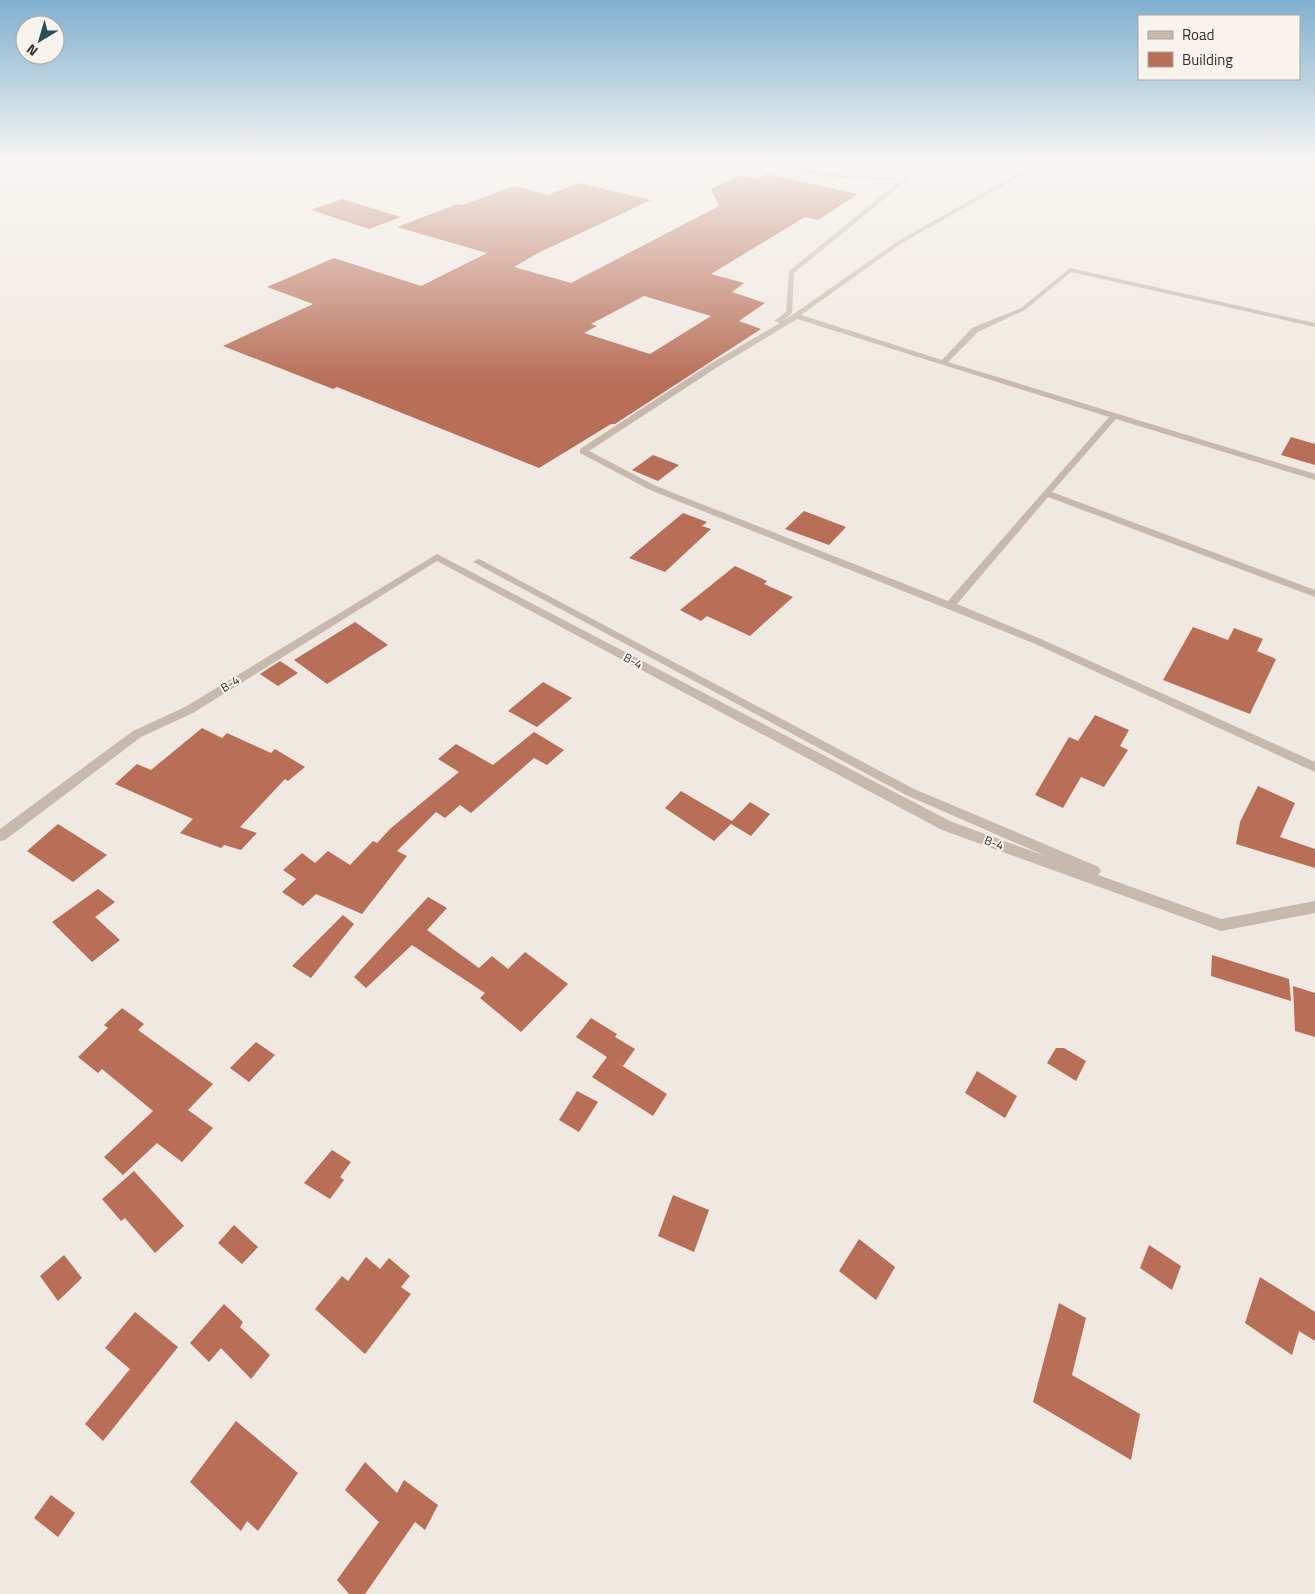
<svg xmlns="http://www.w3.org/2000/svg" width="1315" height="1594" viewBox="0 0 1315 1594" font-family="'Titillium Web',sans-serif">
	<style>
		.building { fill: #b86e57; fill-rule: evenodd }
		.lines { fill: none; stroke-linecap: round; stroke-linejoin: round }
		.street { fill: #c7b9ae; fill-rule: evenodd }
		.labels { text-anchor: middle; stroke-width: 4; stroke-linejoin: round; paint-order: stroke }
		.street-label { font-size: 12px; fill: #372f2b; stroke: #f8f3ed }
	</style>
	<rect width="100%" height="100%" fill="#f0e9e1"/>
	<!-- building -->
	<g class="building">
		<path d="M 766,174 L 858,194 L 818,220 L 805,217 L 711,274 L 744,283 L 732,292 L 765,303 L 739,321 L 761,329 L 615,424 L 611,424 L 539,468 L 337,387 L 333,389 L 223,346 L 313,304 L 267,287 L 334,258 L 421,286 L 487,253 L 397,227 L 458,204 L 463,205 L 514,186 L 548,195 L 579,183 L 651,200 L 538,253 L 514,267 L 571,283 L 719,206 L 711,189 L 740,175 L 758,179 ZM 644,296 L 711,316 L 650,354 L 584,333 L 597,326 L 591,324 Z"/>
		<polygon points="342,199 401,217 369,229 311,210"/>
		<polygon points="1291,437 1315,444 1315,465 1281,455"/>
		<polygon points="653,455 679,465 658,481 632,470"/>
		<polygon points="804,511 846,527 829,545 785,529"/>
		<polygon points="683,513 707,522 702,526 711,529 665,572 629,558"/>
		<polygon points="735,566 767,581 764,584 793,597 750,636 707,616 701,621 680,610"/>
		<polygon points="355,622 388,645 327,684 294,660"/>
		<polygon points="1193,627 1228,640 1234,628 1263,639 1257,651 1276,659 1250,714 1163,680"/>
		<polygon points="280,661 298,673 278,686 260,674"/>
		<polygon points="543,682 572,698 537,727 508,711"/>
		<polygon points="1095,715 1129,730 1120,746 1128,750 1104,787 1081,777 1063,808 1035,795 1069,737 1078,741"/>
		<polygon points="202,728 222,738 227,733 271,753 275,749 305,767 288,781 285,779 240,827 257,833 241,850 224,845 221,848 180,833 193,819 115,784 137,764 151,770"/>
		<polygon points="534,732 564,750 547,765 534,758 471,813 460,805 445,818 436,812 397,851 407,856 362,914 316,894 303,906 282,892 296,879 283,870 302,853 315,863 328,851 350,865 373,841 377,843 391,828 459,772 438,759 456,744 493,765"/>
		<polygon points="1258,786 1295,803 1280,837 1315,849 1315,868 1236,844 1240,822"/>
		<polygon points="681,791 732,821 750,802 770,814 751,836 731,824 714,841 665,808"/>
		<polygon points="58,824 107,855 73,882 27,851"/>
		<polygon points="98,889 115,902 95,917 120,940 92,962 52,922"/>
		<polygon points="428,897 447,908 427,930 479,968 492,956 508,969 525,952 568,984 521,1032 480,998 485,993 412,945 366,988 354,977"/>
		<polygon points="343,915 354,924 311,978 292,966"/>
		<polygon points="1212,955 1289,979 1291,1001 1211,976"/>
		<polygon points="1293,986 1315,993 1315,1037 1295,1031"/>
		<polygon points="122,1008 144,1024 138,1030 213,1084 188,1110 213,1128 182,1162 157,1143 123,1175 104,1157 153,1111 102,1069 98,1073 78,1057 108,1028 104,1025"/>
		<polygon points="591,1018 617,1034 615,1037 635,1049 623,1066 613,1060 667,1094 653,1116 592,1077 607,1057 576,1037"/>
		<polygon points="256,1042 275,1055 249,1082 230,1068"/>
		<polygon points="1056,1048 1064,1048 1086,1061 1076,1081 1047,1063"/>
		<polygon points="977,1071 1017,1096 1005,1118 965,1093"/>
		<polygon points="577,1091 598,1102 579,1132 559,1120"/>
		<polygon points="332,1150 351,1162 340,1177 344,1180 330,1199 304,1183"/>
		<polygon points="134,1171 184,1226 155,1253 125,1218 121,1221 102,1199"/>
		<polygon points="673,1195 709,1210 694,1252 658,1236"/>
		<polygon points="234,1225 258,1247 242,1264 218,1243"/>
		<polygon points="859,1239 895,1267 876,1300 839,1271"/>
		<polygon points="1149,1245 1181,1266 1172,1290 1140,1268"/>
		<polygon points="64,1255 82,1278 58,1301 40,1276"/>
		<polygon points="366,1257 380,1269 389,1258 410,1276 401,1287 411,1294 365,1354 315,1309 342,1276 348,1281"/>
		<polygon points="1260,1277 1315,1312 1315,1341 1299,1331 1292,1355 1245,1323"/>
		<polygon points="1059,1303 1086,1318 1072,1375 1140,1414 1131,1460 1033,1402"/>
		<polygon points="224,1304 243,1322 240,1327 270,1355 251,1379 221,1348 209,1362 190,1343"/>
		<polygon points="135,1312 178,1347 103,1441 85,1424 130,1369 105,1348"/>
		<polygon points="236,1421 298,1473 258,1531 247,1521 241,1531 190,1482"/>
		<polygon points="365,1462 397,1493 404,1480 438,1505 425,1530 415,1522 365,1594 349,1594 337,1580 379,1522 345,1490"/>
		<polygon points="51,1495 75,1513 58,1537 34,1518"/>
	</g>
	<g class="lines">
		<!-- street -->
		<g class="street">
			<polygon points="21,161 30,161 0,170 0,166"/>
			<path d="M 779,161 L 785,161 L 789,164 L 825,174 L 909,179 L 794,273 L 792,313 L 782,322 L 898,241 L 1040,161 L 1047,161 L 902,243 L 801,315 L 942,360 L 972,328 L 1021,308 L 1070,268 L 1315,323 L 1315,327 L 1071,272 L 1025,310 L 978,332 L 948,362 L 1315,474 L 1315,480 L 1116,419 L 1052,492 L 1315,590 L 1315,597 L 1048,497 L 957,604 L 1041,639 L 1315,762 L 1315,772 L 1033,643 L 650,490 L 580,453 L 580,449 L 710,364 L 780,323 L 774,321 L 786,312 L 789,271 L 901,180 C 872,179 800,181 779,161 ZM 797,319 L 1109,417 L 948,601 L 656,486 L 589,451 L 716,368 Z"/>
			<polygon points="437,554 952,822 1048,857 906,795 473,562 478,559 481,560 914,789 1099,867 1101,871 1098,875 1221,919 1315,901 1315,913 1221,931 942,830 437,561 193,713 141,737 5,840 0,841 0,829 133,731 185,707"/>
		</g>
	</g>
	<!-- sky -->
	<linearGradient id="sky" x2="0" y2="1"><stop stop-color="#7fb0cf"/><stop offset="0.42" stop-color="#f8f5f2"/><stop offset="1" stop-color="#f8f5f2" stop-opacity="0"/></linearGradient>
	<rect width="1315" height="384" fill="url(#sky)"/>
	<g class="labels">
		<!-- street labels -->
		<g class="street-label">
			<text transform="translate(633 661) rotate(28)" y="4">B-4</text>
			<text transform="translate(230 684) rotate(-32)" y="4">B-4</text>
			<text transform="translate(994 843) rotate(20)" y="4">B-4</text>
		</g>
	</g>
	<!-- legend -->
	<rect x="1138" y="15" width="162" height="65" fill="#f8f3ed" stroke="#aba59f"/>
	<rect x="1148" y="31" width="25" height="8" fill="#c7b9ae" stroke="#aba59f"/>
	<text x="1182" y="40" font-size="15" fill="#372f2b">Road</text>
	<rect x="1148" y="52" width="25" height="15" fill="#b86e57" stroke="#aba59f"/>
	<text x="1182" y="65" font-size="15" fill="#372f2b">Building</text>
	<!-- north arrow -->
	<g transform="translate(40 40) rotate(218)"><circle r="24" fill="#f8f3ed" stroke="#aba59f"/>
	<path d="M0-4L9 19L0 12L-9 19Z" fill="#255154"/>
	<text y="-8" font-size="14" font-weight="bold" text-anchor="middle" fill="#372f2b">N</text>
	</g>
</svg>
